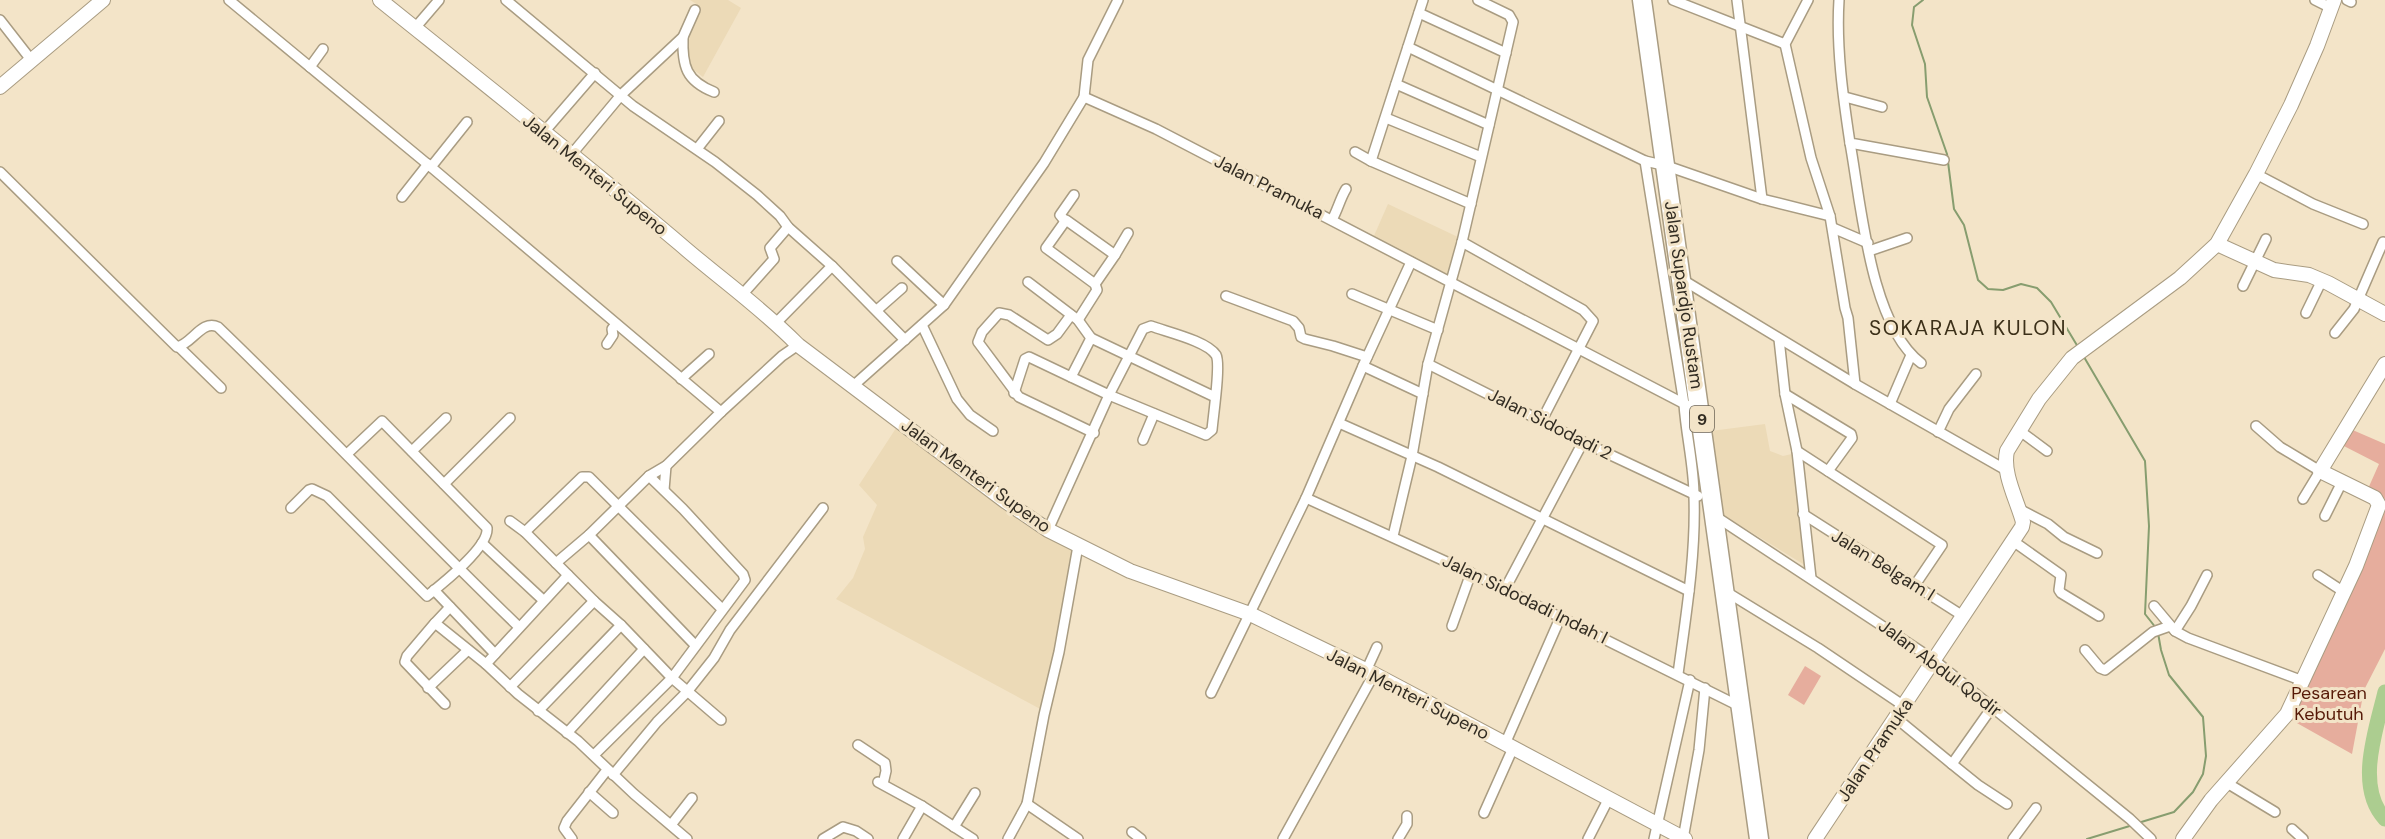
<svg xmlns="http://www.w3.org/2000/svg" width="2385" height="839" viewBox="0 0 2385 839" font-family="'DM Sans',sans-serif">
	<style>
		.built { fill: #ecdab7 }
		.green { fill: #e6ad9d }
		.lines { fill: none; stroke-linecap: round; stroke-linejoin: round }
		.stream { stroke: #879d6f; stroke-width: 2 }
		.river { stroke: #accd90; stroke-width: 15 }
		.street-casing { stroke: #a99c82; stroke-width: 12 }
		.secondary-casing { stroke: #a99c82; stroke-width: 16 }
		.highway-casing { stroke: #a99c82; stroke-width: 21 }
		.street { stroke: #fff; stroke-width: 9 }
		.secondary { stroke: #fff; stroke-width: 14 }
		.highway { stroke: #fff; stroke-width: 18 }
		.labels { text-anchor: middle; stroke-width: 6; stroke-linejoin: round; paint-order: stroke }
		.shield { fill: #f3e4c8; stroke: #6c6354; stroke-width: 1.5 }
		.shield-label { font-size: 16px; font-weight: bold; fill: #322c22 }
		.street-label { font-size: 18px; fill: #322c22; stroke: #f3e4c8 }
		.park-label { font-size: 18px; fill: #561907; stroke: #f3e4c8 }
		.quarter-label { font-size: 21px; letter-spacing: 1.5px; fill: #3c3019; stroke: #f3e4c8 }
	</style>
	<rect width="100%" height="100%" fill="#f3e4c8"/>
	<!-- built -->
	<g class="built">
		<polygon points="690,0 728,0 741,8 703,77 689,66 688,28 698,5"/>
		<polygon points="1388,204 1458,237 1448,275 1373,238"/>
		<polygon points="900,422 1073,551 1044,711 836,599 853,578 865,549 863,537 877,505 859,485"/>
		<polygon points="1765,424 1770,451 1783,456 1796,453 1808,567 1723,515 1711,431"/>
	</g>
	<!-- green -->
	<g class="green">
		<polygon points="2348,428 2385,444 2385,649 2364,690 2352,754 2288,718 2347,593 2385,499 2367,491 2379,464 2338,443"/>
		<polygon points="1805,666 1821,676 1804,705 1788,695"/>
	</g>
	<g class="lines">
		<!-- stream -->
		<g class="stream">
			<polyline points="1923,0 1914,7 1912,25 1925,64 1927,97 1947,154 1954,209 1964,225 1978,280 1988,289 2003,290 2021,284 2037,288 2051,302 2078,347"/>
			<polyline points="2084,357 2145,461 2149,526 2145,614 2156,628"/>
			<polyline points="2138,823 2174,812 2193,792 2203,774 2206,756 2203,717 2169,675 2161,650 2158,633"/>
			<polyline points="2087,839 2133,825"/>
		</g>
		<!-- river -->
		<path class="river" d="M 2385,692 C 2376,730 2355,787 2385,819"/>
		<!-- street casing -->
		<g class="street-casing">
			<g id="street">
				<polyline points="229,0 431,167 721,412 666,466 649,476 589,535 556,563"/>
				<polyline points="506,0 633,106 715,162 757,195 780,216 788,227 832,266"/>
				<polyline points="1423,0 1371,161 1471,204"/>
				<polyline points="1673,0 1785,44"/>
				<polyline points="1737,0 1762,199"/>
				<polyline points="1808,0 1785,44 1811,158 1830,216 1845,308 1848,318 1855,384"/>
				<path d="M 1839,0 C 1836,47 1843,97 1850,143 L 1944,160"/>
				<polyline points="2315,0 2331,8"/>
				<polyline points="2347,0 2351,2"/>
				<polyline points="1419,13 1506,53"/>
				<polyline points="0,20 32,61"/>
				<polyline points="415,28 439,0"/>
				<path d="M 683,37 C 682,66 686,81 714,92"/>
				<polyline points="1408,47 1645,161 1667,166 1762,199 1830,216"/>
				<polyline points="310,67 323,49"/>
				<polyline points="1396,84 1489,125"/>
				<polyline points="1084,97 1156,129 1700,412"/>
				<polyline points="1845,97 1882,107"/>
				<polyline points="1386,118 1481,157"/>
				<polyline points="544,132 595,73"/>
				<path d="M 1850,143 C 1861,203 1870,325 1921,363"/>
				<polyline points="697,149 719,121"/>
				<polyline points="1355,152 1371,161"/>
				<polyline points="571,155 621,95 683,37 695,10"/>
				<path d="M 1645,161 L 1684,404 C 1686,435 1694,466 1694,496 C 1696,555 1686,615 1678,674"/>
				<polyline points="431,167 467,122"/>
				<path d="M 0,172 L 177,347 C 192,344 202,319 218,327 C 320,425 417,529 519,627"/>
				<polyline points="2256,174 2313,204 2363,224"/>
				<polyline points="402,197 428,164"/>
				<path d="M 1332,220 C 1338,209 1340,199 1346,189"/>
				<polyline points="1065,221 1060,215 1074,195"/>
				<polyline points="1833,228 1868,243"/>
				<polyline points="1462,242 1583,310 1593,321 1542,420"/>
				<polyline points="1869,251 1907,238"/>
				<polyline points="1115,255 1128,233"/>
				<polyline points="897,261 944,305"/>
				<polyline points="1683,280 1855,384 2006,470"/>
				<polyline points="1028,282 1078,320 1091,338"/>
				<polyline points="2243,286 2266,239"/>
				<polyline points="1352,294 1438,330"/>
				<polyline points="741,296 774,259 770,248 788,227"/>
				<polyline points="1226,296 1293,321 1299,328 1301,337 1305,339 1333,346 1367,357"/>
				<polyline points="877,310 902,288"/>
				<polyline points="2306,313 2322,280"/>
				<polyline points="1071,315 1057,334 1048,340 1009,315 999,313 982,332 978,342 1019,397 1094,433"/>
				<polyline points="1078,320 1097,290 1095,284 1115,255 1066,220 1046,248 1095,284"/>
				<polyline points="776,323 832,266 905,340"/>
				<polyline points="922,325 957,399 970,415 993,431"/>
				<polyline points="2335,333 2354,309 2383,242"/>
				<polyline points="1779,339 1785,394 1797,451 1811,578"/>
				<polyline points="607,344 613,335 612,329 616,324"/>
				<polyline points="179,347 221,388"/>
				<polyline points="1428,364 1583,442 1698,496"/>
				<polyline points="1363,366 1423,394"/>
				<polyline points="681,379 709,354"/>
				<polyline points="853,386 944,305 1044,163 1084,97 1088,60 1118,0"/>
				<polyline points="1014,393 1025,359 1029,357 1071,377"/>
				<polyline points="1785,394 1851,434 1852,438 1828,471"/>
				<polyline points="1890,404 1911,355"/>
				<polyline points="721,412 782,356 798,345"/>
				<polyline points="1339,423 1438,467 1689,591"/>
				<polyline points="2256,426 2280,447 2320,471 2303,499"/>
				<polyline points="2020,431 2047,451"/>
				<polyline points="1938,432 1949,409 1976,374"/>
				<polyline points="1143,440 1154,414"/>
				<polyline points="412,451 446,418"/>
				<polyline points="1797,451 1942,545 1915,585"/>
				<polyline points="444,484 510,418"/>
				<polyline points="664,490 666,466"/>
				<polyline points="1306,498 1471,573 1741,707"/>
				<path d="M 291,508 L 309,490 L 312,489 L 327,496 L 427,596 C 442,584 489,547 487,528 L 382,421 L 347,454"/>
				<polyline points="2019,509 2048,524 2064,537 2097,553"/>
				<polyline points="1803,514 1963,616"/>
				<polyline points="1715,516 1934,660 2130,819 2151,839"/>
				<polyline points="2325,516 2342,482"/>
				<polyline points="510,521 525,532 594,601 621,625 672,678 745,580 743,574 683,509 649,476"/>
				<path d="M 1048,530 L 1109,395 L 1206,435 L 1212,430 C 1213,417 1221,364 1216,355 C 1207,341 1167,332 1151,326 L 1143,329 L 1109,395 L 1071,377 L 1091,338 L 1215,397"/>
				<polyline points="525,532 582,477 589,477 722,609"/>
				<polyline points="589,535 695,645"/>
				<polyline points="1393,536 1412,456 1428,364 1462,242 1513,22 1509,15 1478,0"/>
				<polyline points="2013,541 2061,575 2059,590 2061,593 2099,616"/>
				<polyline points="482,543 543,600"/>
				<polyline points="2318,575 2344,592"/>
				<polyline points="1505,589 1583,442"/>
				<polyline points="434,590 495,654"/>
				<polyline points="1725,591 1818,648 1904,706"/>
				<polyline points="2154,606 2175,631 2188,638 2303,681"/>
				<polyline points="435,623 450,607"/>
				<polyline points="1452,626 1471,573"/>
				<polyline points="2175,631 2191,606 2207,575"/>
				<polyline points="2085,650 2100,668 2105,670 2153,632 2170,626"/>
				<polyline points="486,664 568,575"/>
				<polyline points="1366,671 1377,647"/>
				<polyline points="510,687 594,601"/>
				<polyline points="428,688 468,650"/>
				<polyline points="1211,693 1306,498 1363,366 1411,262"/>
				<polyline points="445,704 405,662 407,656 435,623 486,664 518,694 578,741 634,794 687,839"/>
				<polyline points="1993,706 1952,764 1978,785 2007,804"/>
				<polyline points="538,711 621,625"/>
				<polyline points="1896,718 1952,764"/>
				<polyline points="567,733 644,649"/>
				<polyline points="1505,744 1561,616"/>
				<polyline points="858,745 885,763 886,771 883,784"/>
				<polyline points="594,755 672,678 721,720"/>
				<polyline points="613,775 657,722 687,692 714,658 730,630 823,508"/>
				<polyline points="878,782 922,806 973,839"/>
				<polyline points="2227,783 2275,812"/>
				<polyline points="589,792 613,813"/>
				<polyline points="1027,804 1078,839"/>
				<polyline points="1484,813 1513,748"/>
				<polyline points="671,825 692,798"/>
				<polyline points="954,827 975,793"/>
				<polyline points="2292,829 2303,839"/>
				<polyline points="1132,832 1141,839"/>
				<polyline points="572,839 564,828 567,821 607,770"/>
				<polyline points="823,839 843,827 856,831 868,839"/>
				<polyline points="903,839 922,806"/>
				<polyline points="1008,839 1027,804 1044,715 1059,652 1078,546"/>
				<polyline points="1283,839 1374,674"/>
				<polyline points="1398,839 1407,824 1407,816"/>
				<polyline points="1588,839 1609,798"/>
				<polyline points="1654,839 1690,680"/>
				<polyline points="1683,839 1699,750 1705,688"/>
				<polyline points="2013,839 2036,808"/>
			</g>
		</g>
		<!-- secondary casing -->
		<g class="secondary-casing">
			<g id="secondary">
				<path d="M 380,0 C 481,81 582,161 680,244 C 719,278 762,308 798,345 L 1005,501 L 1048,530 L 1130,571 L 1250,614 L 1374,674 L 1685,839"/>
				<polyline points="0,87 103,0"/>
				<polyline points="2217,244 2274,270 2309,275 2328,283 2385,314"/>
				<path d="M 1815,839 L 2022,527 L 2023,522 C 2017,500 2002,473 2007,451 L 2039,399 L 2072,358 L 2180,278 L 2217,244 L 2256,174 L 2291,105 L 2317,46 L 2334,0"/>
				<polyline points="2183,839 2211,800 2287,714 2356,566 2379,505 2375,498 2320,471 2385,364"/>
			</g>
		</g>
		<!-- highway casing -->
		<g class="highway-casing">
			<polyline id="highway" points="1642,0 1759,839"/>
		</g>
		<!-- street -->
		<use href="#street" class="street"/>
		<!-- secondary -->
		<use href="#secondary" class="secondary"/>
		<!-- highway -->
		<use href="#highway" class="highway"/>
	</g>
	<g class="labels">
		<!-- shield labels -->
		<rect class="shield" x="1690" y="406" width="24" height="26" rx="4.5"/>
		<g class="shield-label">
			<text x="1702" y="425">9</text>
		</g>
		<!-- street labels -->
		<g class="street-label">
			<text transform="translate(595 175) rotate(39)" y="6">Jalan Menteri Supeno</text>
			<text transform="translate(1269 187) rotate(27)" y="6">Jalan Pramuka</text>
			<text transform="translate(1684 295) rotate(82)" y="6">Jalan Supardjo Rustam</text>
			<text transform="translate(1550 424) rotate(27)" y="6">Jalan Sidodadi 2</text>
			<text transform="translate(976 476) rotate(36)" y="6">Jalan Menteri Supeno</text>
			<text transform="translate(1883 565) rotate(32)" y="6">Jalan Belgam I</text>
			<text transform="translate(1525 599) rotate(26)" y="6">Jalan Sidodadi Indah I</text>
			<text transform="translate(1940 668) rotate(37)" y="6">Jalan Abdul Qodir</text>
			<text transform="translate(1408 694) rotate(27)" y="6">Jalan Menteri Supeno</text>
			<text transform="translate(1875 750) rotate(-56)" y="6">Jalan Pramuka</text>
		</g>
		<!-- park labels -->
		<g class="park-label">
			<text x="2329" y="699">Pesarean<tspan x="2329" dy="21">Kebutuh</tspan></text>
		</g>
		<!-- quarter labels -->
		<g class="quarter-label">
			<text x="1968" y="335">SOKARAJA KULON</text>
		</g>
	</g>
</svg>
